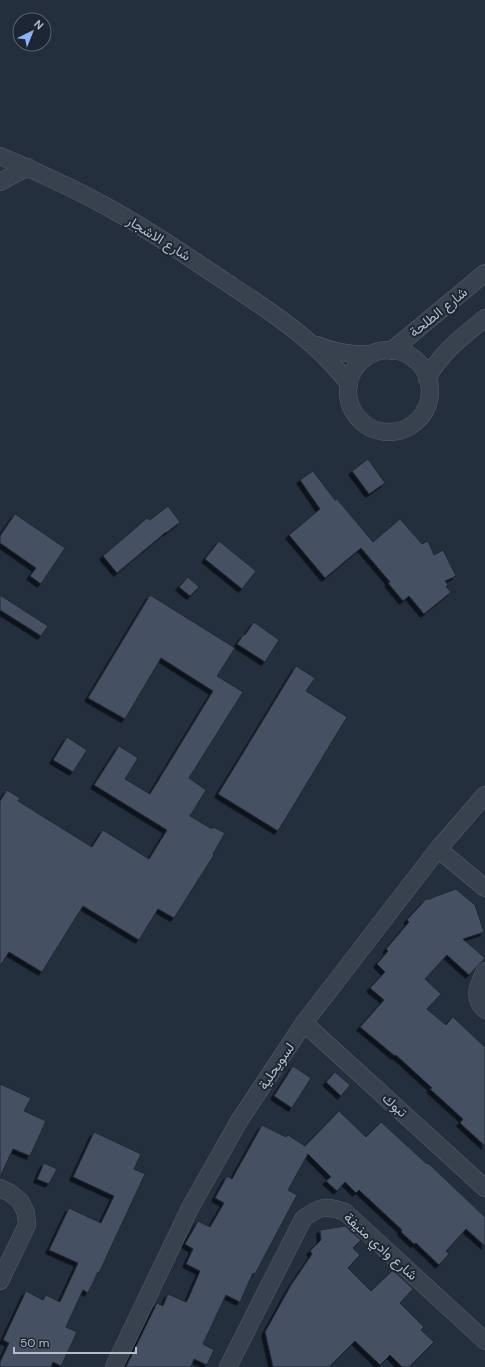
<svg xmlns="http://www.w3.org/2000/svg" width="485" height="1367" viewBox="0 0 485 1367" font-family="'DM Sans',Vazirmatn,sans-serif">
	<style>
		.building { fill: #455162; stroke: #1f2835; filter: url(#shadow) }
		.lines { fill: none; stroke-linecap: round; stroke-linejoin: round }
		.minor-casing { stroke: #565f6c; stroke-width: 18 }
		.minor { stroke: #38414e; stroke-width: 17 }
		.labels { text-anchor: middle; stroke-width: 4; stroke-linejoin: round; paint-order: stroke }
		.street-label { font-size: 14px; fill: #b4bcc9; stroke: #1d2633 }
	</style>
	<defs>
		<filter id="shadow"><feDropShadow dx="-3.5" dy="3.5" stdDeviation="0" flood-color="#0009"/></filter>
	</defs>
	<rect width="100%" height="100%" fill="#242f3e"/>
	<!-- building -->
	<g class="building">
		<polygon points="368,459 385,483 369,494 352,471"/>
		<polygon points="313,471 335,500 337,499 373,542 400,519 422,544 428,541 434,555 443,550 456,576 445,581 448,585 446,587 451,592 424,614 409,596 403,601 388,583 390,582 361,548 325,578 289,535 320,509 300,480"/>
		<polygon points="168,506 180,522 166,533 166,532 117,573 103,556 147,518 150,520"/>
		<polygon points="15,514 65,548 41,584 30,576 36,568 0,543 0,536"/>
		<polygon points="219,541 256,571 242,589 205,559"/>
		<polygon points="188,577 199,587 190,596 179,587"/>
		<polygon points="0,595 48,626 41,636 0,610"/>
		<polygon points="150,595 235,648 217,676 243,692 189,778 206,790 190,816 212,829 213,827 225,833 213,854 214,855 174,918 158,909 139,940 83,906 42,972 9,952 0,966 0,801 7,790 20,798 18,801 92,847 103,830 149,859 167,830 94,785 119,746 138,758 125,779 150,794 213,691 161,658 125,719 88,698"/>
		<polygon points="254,622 279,640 265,662 237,644 244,634 245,635"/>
		<polygon points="296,666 315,678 306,691 347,717 278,831 218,794"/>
		<polygon points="67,737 87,750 73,772 53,760"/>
		<polygon points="456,889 475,905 484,932 463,939 485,958 469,975 447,955 425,979 441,994 427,1009 446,1025 453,1017 485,1047 485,1146 460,1123 463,1119 430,1089 432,1088 396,1055 395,1056 360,1027 384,1000 370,988 385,972 377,964 388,951 386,949 409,922 407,920 426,899 431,899 431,898"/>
		<polygon points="293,1066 311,1078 292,1108 274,1096"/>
		<polygon points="335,1072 350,1085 341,1096 326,1082"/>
		<polygon points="0,1084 31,1098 24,1111 46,1121 30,1156 13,1149 0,1177"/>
		<polygon points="339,1111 366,1137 381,1122 427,1164 428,1163 485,1217 485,1246 466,1229 446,1251 449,1254 439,1265 416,1243 414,1244 401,1232 402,1230 359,1190 356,1193 345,1182 337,1191 326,1181 331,1177 308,1154 288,1190 297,1195 255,1274 253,1273 240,1302 226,1295 203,1344 214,1350 207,1365 194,1359 191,1367 126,1367 157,1303 163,1306 168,1294 186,1302 188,1299 200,1271 186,1264 193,1249 185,1244 198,1221 210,1227 224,1203 215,1198 227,1176 232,1179 262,1125 286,1137 288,1135 305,1146"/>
		<polygon points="94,1132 141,1154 134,1169 145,1174 99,1273 98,1272 88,1293 83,1290 66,1327 77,1332 61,1366 53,1362 51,1367 0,1367 0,1362 9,1343 3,1340 26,1291 43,1300 46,1295 60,1302 78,1263 49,1250 69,1208 101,1223 114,1196 73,1177"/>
		<polygon points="44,1163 57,1169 49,1184 37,1179"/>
		<polygon points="345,1226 361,1240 353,1248 360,1255 348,1268 371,1291 393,1270 413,1289 400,1303 424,1327 421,1330 434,1342 409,1367 402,1367 390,1355 380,1365 355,1341 329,1367 273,1367 265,1332 291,1285 312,1254 310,1251 321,1240 320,1230"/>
	</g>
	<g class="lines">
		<!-- minor casing -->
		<g class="minor-casing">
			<g id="minor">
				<path d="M 0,156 C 40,173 80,191 118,213 C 154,233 188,257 223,280 C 268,310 316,340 349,384"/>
				<polyline points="0,182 28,167"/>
				<path d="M 317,345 C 335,353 352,355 372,354"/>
				<circle cx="389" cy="391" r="41"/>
				<polyline points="391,351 485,273"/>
				<path d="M 427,379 C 440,353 463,336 485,318"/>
				<polyline points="438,849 485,888"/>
				<path d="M 485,971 C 479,985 471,997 485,1010"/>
				<polyline points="304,1023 485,1188"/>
				<polyline points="0,1188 10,1193 20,1201 26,1213 27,1225 0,1281"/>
				<polyline points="114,1367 190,1208 239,1121 304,1023 438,849 485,795"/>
				<path d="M 228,1367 L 303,1219 C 320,1206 325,1205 345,1212 L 485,1341"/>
			</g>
		</g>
		<!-- minor -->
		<use href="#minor" class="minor"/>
	</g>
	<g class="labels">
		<!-- street labels -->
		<g class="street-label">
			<text transform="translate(159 238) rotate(32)" y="5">شارع الاشجار</text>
			<text transform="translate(438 312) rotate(-39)" y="5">شارع الطلحة</text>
			<text transform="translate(276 1066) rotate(-56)" y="5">لسويحلية</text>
			<text transform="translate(395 1105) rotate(42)" y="5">تبوك</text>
			<text transform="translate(381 1246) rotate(42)" y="5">شارع وادي منيفة</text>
		</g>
	</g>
	<!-- north arrow -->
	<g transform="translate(32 32) rotate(43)"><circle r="19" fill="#1d2633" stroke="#59626f"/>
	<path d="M0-3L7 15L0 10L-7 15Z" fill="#8ab4f8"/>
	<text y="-6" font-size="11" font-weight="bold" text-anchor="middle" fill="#b4bcc9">N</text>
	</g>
	<!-- scale -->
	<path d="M14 1347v6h122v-6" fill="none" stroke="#b4bcc9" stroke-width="2"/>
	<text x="20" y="1347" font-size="12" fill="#b4bcc9" stroke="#1d2633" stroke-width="3" paint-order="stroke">50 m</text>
</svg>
